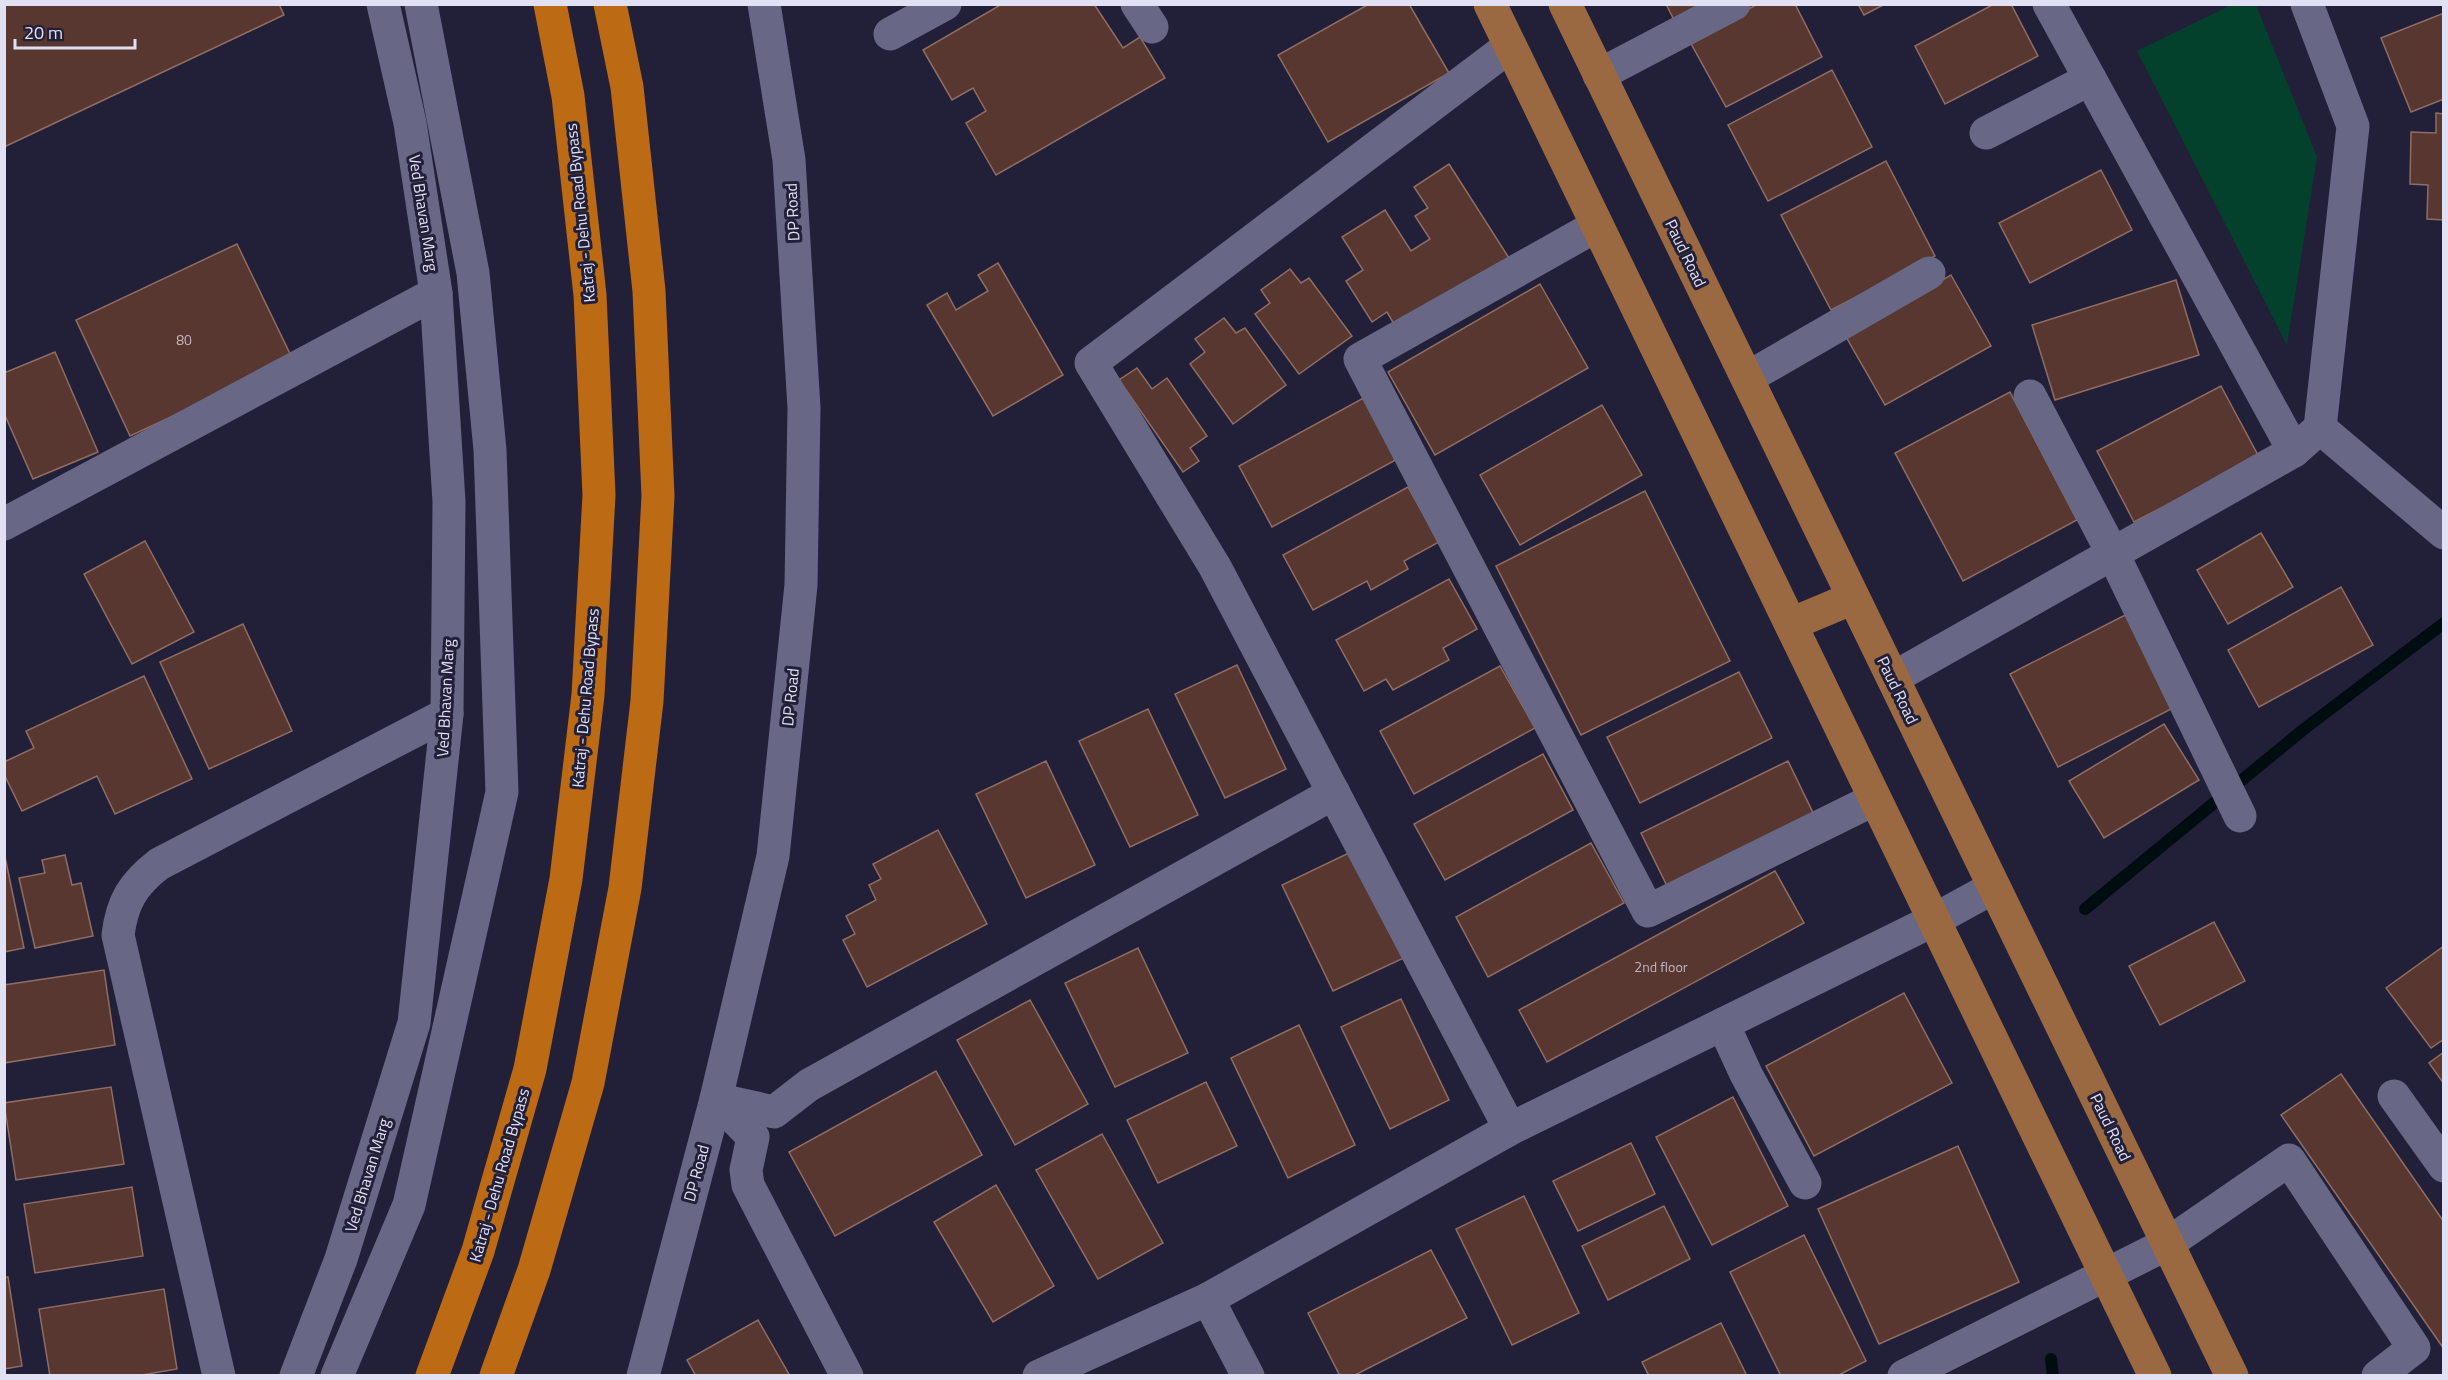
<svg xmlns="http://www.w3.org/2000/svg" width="2448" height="1380" viewBox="0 0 2448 1380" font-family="'Titillium Web',sans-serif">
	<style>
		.green { fill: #04412c }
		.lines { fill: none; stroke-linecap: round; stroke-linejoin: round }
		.stream { stroke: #000d10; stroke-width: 12 }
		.building { fill: #57372f; stroke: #906d63; stroke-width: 1.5 }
		.minor { stroke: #686785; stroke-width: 33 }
		.major { stroke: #9b6941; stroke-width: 33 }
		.highway { stroke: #bd6a14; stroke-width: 33 }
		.labels { text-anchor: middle; stroke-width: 6; stroke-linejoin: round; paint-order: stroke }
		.number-label { font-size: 14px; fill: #bfb6c2 }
		.street-label { font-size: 16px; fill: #e2e1f3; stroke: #221f39 }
	</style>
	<rect width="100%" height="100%" fill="#221f39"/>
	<!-- green -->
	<polygon class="green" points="2233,4 2256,5 2317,157 2287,345 2137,51"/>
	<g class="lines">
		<!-- stream -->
		<g class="stream">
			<polyline points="2085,909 2304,729 2444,623"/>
			<polyline points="2051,1359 2053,1376"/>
		</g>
	</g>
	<!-- building -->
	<g class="building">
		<polygon points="4,4 279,4 284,15 4,147"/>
		<polygon points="1002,4 1094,4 1123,48 1140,37 1165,78 996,175 966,123 986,111 973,88 952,100 923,50"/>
		<polygon points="1369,4 1409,4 1449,73 1328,142 1278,55"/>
		<polygon points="1666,4 1708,4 1675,22"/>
		<polygon points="1758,4 1795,4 1822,57 1726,107 1689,40"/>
		<polygon points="1858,4 1885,4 1864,15"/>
		<polygon points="1994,4 2011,4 2038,56 1945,104 1915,46"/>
		<polygon points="2444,13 2444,99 2411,112 2381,38"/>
		<polygon points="1832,70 1872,147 1768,201 1728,125"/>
		<polygon points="2436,113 2444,114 2444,220 2427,219 2428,185 2410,184 2411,132 2436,133"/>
		<polygon points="1886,161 1935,256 1831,310 1781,215"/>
		<polygon points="1449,164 1509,258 1397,329 1387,312 1372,322 1346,281 1363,270 1342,237 1385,210 1411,251 1430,239 1415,216 1428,208 1414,187"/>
		<polygon points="2101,170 2132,230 2030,283 1999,223"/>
		<polygon points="237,244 293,360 130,436 76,320"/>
		<polygon points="998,263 1063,375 993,416 927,305 947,293 956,310 988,291 978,275"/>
		<polygon points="1290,269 1301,283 1309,278 1352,336 1299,374 1255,314 1270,303 1261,290"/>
		<polygon points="1951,275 1991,346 1885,405 1845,335"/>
		<polygon points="2176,280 2199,355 2055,400 2032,325"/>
		<polygon points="1540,284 1588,368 1435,455 1388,372"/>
		<polygon points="1224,318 1236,333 1245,328 1286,385 1233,424 1190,364 1205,352 1195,339"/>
		<polygon points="55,352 98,452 33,479 4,413 4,373"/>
		<polygon points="1137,368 1152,389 1167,378 1207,436 1190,448 1199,461 1183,472 1119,380"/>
		<polygon points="2221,386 2259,457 2134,522 2097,451"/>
		<polygon points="2010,392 2077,520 1963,581 1895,453"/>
		<polygon points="1369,395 1403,456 1272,527 1239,466"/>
		<polygon points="1602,405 1642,475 1520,545 1480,475"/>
		<polygon points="1408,487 1439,542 1404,561 1408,569 1371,590 1367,581 1313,610 1283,555"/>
		<polygon points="1645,491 1730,661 1581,735 1496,566"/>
		<polygon points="2261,533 2293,587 2228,624 2197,570"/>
		<polygon points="145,541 194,632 132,664 84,574"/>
		<polygon points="1449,579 1477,629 1443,648 1449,660 1393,690 1386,679 1364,691 1336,640"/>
		<polygon points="2341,587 2373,645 2259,707 2228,650"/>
		<polygon points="2133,611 2181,704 2058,767 2010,674"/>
		<polygon points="243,624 292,731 209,769 160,662"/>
		<polygon points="1237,665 1286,769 1225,798 1175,694"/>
		<polygon points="1500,666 1535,728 1414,794 1380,731"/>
		<polygon points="1739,672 1772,738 1640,803 1607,737"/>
		<polygon points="144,676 192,779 115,814 97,776 22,811 4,774 4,762 34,748 26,731"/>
		<polygon points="1148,709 1198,815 1130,847 1079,741"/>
		<polygon points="2164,724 2199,780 2104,838 2069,781"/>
		<polygon points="1543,754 1573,810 1445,880 1414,824"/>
		<polygon points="1046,761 1095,865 1026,898 976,794"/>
		<polygon points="1788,761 1817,821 1670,892 1641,833"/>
		<polygon points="938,830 987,924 867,987 843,940 855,934 846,916 876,900 869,885 881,879 873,864"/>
		<polygon points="1591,843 1624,903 1488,977 1456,917"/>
		<polygon points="1355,850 1406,957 1333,991 1282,885"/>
		<polygon points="4,852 24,948 4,952"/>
		<polygon points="65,855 72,885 81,883 93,936 35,948 19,878 45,873 42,860"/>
		<polygon points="1775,871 1804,923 1547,1062 1519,1010"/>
		<polygon points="2214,922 2245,981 2160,1025 2129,966"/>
		<polygon points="2444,946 2444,1039 2431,1048 2386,988"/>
		<polygon points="1138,948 1188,1053 1115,1087 1065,983"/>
		<polygon points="104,970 115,1045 4,1063 4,985"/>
		<polygon points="1904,993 1952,1083 1814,1156 1766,1066"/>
		<polygon points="1401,999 1449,1100 1390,1129 1341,1027"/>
		<polygon points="1030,1000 1088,1104 1015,1145 957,1040"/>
		<polygon points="1299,1025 1355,1145 1288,1178 1231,1058"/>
		<polygon points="2444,1052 2444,1084 2429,1063"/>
		<polygon points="936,1071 982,1155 835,1236 789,1152"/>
		<polygon points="2341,1074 2444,1222 2444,1349 2281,1115"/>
		<polygon points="1206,1082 1237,1146 1158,1183 1127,1120"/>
		<polygon points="111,1087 124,1164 16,1180 4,1103"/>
		<polygon points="1733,1097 1788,1206 1712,1245 1656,1137"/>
		<polygon points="1102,1134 1163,1243 1098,1279 1036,1170"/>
		<polygon points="1631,1143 1655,1194 1578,1231 1553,1181"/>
		<polygon points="1958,1146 2019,1282 1879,1344 1818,1209"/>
		<polygon points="996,1185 1054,1286 993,1322 934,1222"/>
		<polygon points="132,1187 143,1256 35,1273 24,1204"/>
		<polygon points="1524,1196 1579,1313 1512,1345 1456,1229"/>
		<polygon points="1664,1206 1690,1259 1608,1300 1582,1246"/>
		<polygon points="1804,1235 1866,1361 1837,1376 1781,1376 1730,1272"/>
		<polygon points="1431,1250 1467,1318 1353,1376 1340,1376 1308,1313"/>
		<polygon points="4,1277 8,1277 22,1366 4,1369"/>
		<polygon points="164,1289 177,1369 136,1376 50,1376 39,1309"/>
		<polygon points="758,1320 790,1376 696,1376 687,1360"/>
		<polygon points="1721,1323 1747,1376 1649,1376 1642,1362"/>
	</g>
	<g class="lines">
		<!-- minor -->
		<g class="minor">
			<polyline points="1137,4 1152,27"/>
			<polyline points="2049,4 2294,451"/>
			<polyline points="890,34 945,4"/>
			<polyline points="1599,75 1734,4"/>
			<polyline points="1986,133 2090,79"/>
			<polyline points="1596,226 1360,359 1648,911 1875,799"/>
			<polyline points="1747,378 1929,273"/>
			<polyline points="2030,396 2113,554 2240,816"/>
			<polyline points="2320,428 2444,533"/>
			<polyline points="4,524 436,293"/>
			<polyline points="1893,678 2294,451 2320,428 2353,126 2307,4"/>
			<polyline points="1723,1024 1746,1074 1805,1183"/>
			<polyline points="2394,1096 2444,1166"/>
			<polyline points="1510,1129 1215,567 1091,363 1510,46"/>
			<polyline points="1208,1299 1248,1376"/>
			<path d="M 219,1376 L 118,935 C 122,902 133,884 159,864 L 447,714"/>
			<polyline points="296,1376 341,1259 414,1023 447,714 449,502 436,293 410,123 383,4"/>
			<polyline points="337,1376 409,1205 502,792 490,450 473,273 421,4"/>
			<polyline points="643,1376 716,1099 773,856 801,585 804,408 789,160 764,4"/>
			<polyline points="847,1376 748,1185 746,1170 753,1137 716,1099 774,1112 809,1085 1334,793"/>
			<polyline points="1039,1376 1208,1299 1510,1129 1934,920 1994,887"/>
			<polyline points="1904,1376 2167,1244 2289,1160 2414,1348 2378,1376"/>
		</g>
		<!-- major -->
		<g class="major">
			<polyline points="1490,4 2155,1376"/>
			<polyline points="1565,4 2232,1376"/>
			<polyline points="1791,624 1853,598"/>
		</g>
		<!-- highway -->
		<g class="highway">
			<polyline points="432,1376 478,1251 530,1069 566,879 588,695 599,495 590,295 568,96 550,4"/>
			<polyline points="496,1376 534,1270 588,1083 625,888 647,701 658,496 649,291 627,87 610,4"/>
		</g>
	</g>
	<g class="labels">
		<!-- number labels -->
		<g class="number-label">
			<text x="184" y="345">80</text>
			<text x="1661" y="972">2nd floor</text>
		</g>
		<!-- street labels -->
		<g class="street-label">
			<text transform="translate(792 212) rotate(-93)" y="6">DP Road</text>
			<text transform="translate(424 213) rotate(81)" y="6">Ved Bhavan Marg</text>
			<text transform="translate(580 213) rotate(-96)" y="6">Katraj - Dehu Road Bypass</text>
			<text transform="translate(1686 253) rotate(64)" y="6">Paud Road</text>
			<text transform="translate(1898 690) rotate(64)" y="6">Paud Road</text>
			<text transform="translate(790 697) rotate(-84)" y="6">DP Road</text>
			<text transform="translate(445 698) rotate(-87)" y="6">Ved Bhavan Marg</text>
			<text transform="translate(585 698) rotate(-85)" y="6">Katraj - Dehu Road Bypass</text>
			<text transform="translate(2111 1127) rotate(64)" y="6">Paud Road</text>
			<text transform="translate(696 1173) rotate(-75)" y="6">DP Road</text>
			<text transform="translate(367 1175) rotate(-73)" y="6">Ved Bhavan Marg</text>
			<text transform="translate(499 1175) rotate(-74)" y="6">Katraj - Dehu Road Bypass</text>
		</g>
	</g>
	<!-- border -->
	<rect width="2448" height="1380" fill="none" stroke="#e2e1f3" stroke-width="12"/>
	<!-- scale -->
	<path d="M15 39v9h120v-9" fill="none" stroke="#e2e1f3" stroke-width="3"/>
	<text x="24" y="39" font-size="18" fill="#e2e1f3" stroke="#221f39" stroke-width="4.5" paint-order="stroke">20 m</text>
</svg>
